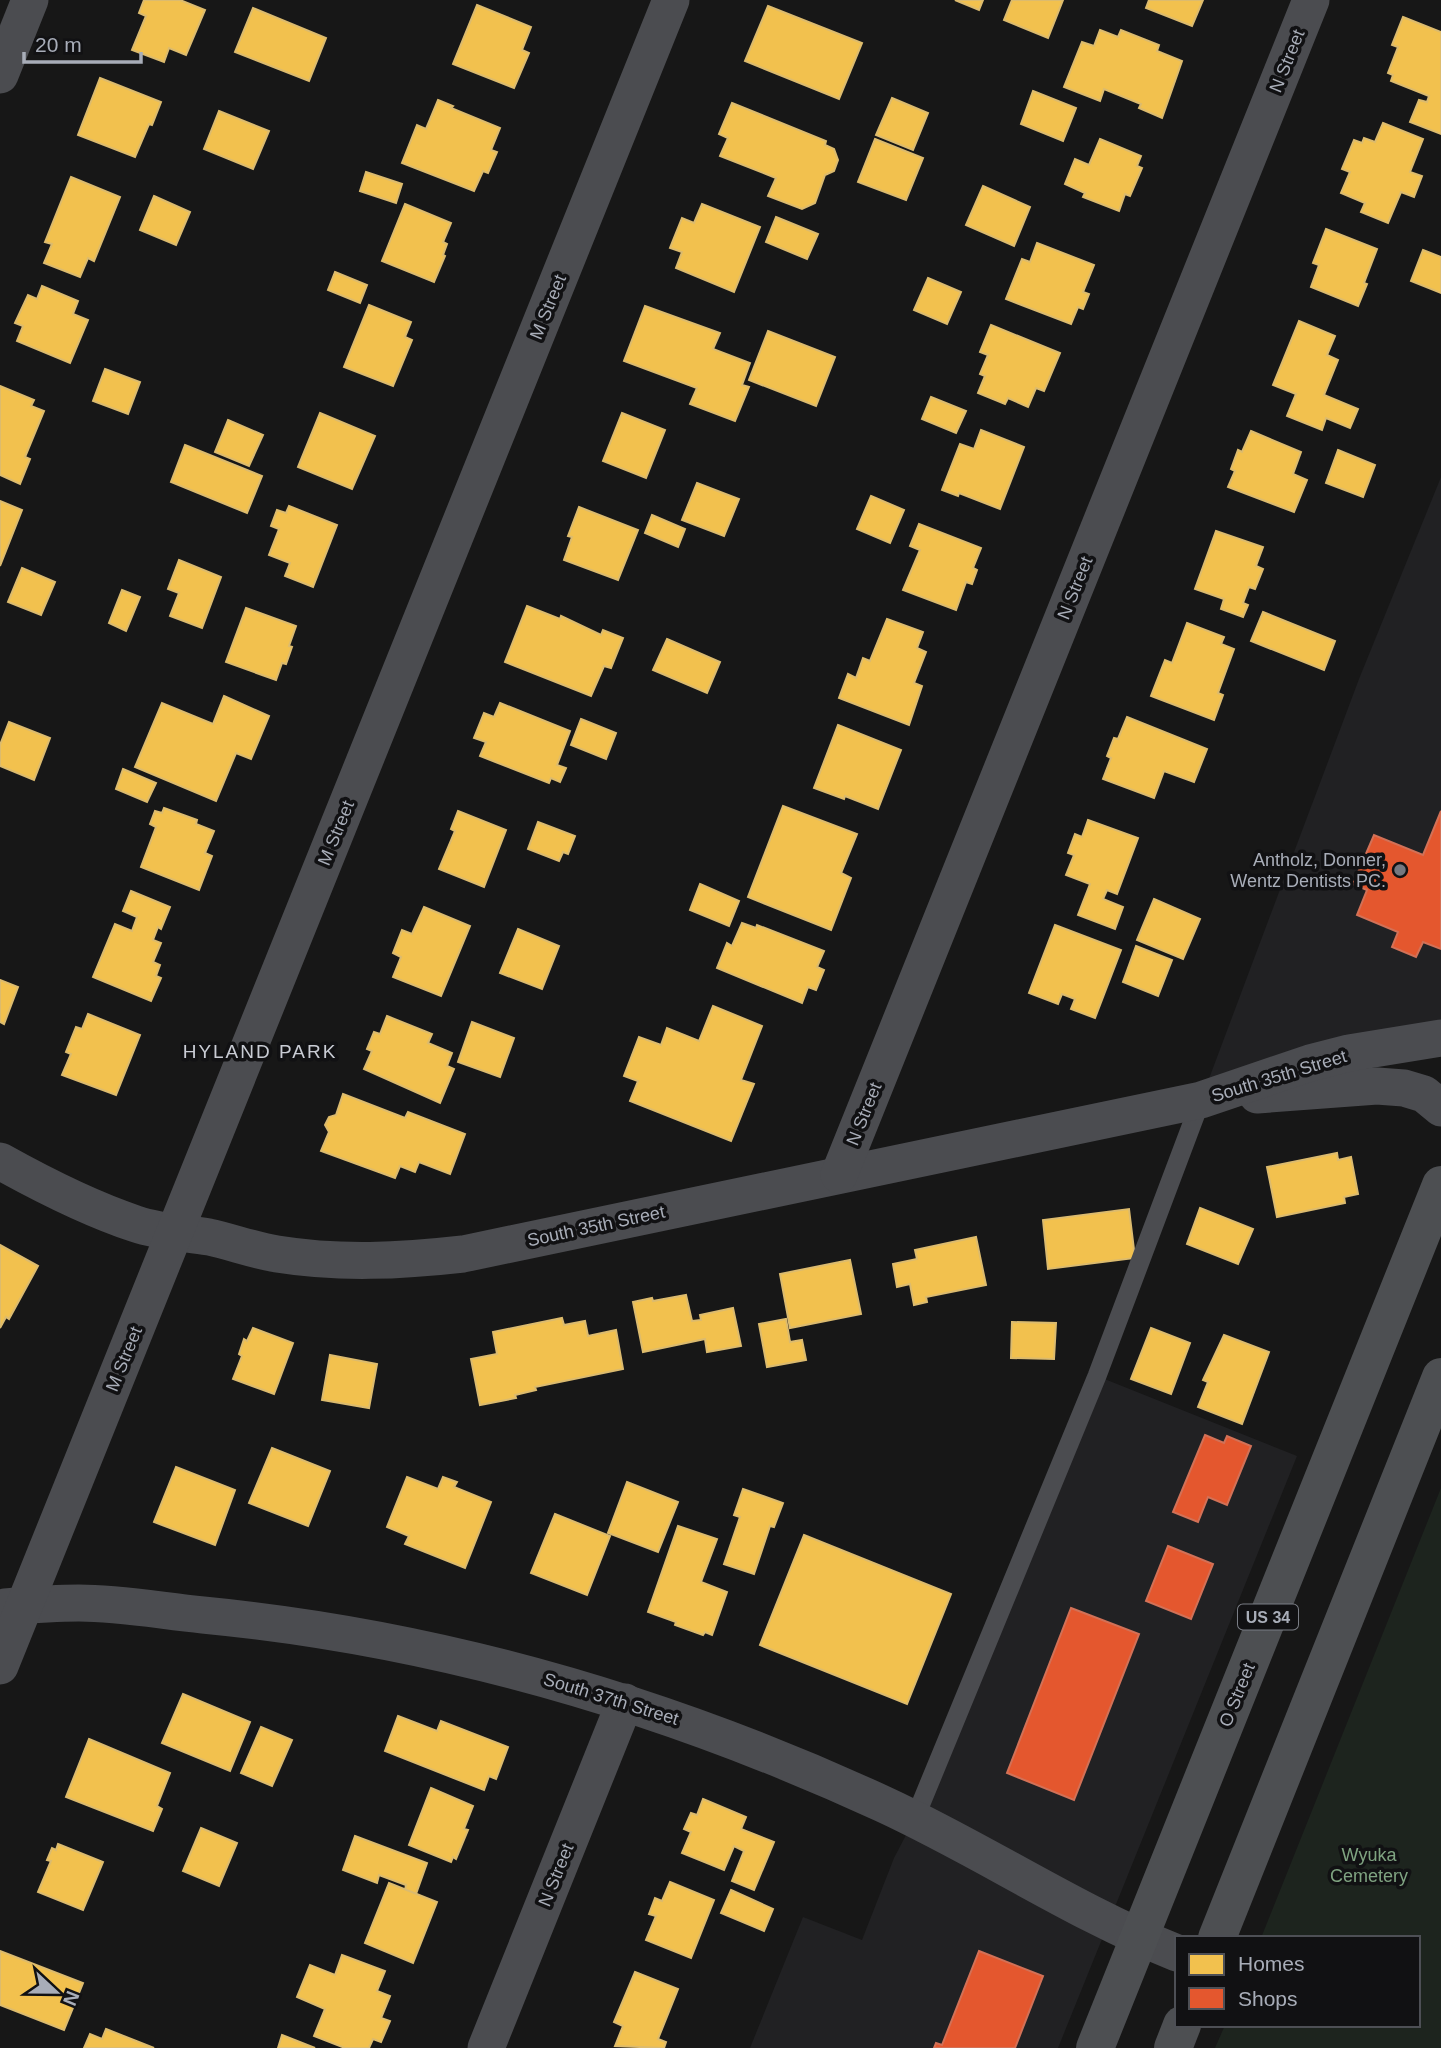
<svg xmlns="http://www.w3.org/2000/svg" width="1441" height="2048" viewBox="0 0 1441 2048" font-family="Arial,sans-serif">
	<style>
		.built { fill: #212123 }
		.green { fill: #1d241e }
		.homes { fill: #f2c14e; stroke: #dcbb6e; stroke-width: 2 }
		.shops { fill: #e4572e; stroke: #d27157; stroke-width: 2 }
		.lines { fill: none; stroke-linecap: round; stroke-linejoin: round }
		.service { stroke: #4b4c50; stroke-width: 19 }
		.minor { stroke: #4b4c50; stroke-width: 37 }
		.primary { stroke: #4d4f52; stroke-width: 38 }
		.poi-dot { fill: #757880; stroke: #111113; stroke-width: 2.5 }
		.labels { text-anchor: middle; stroke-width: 7; stroke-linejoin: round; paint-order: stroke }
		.shield { fill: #111113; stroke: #7b7e86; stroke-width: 2 }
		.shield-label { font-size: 16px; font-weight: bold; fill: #a8adb8 }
		.street-label { font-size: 18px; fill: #a8adb8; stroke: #111113 }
		.poi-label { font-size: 18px; fill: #a8adb8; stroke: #111113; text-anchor: end }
		.park-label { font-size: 18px; fill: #7fa381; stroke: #111113 }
		.neighbourhood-label { font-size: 19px; letter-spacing: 2px; fill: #c9ccd4; stroke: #111113 }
	</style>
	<rect width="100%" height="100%" fill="#171717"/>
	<!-- built -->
	<g class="built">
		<polygon points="1441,477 1441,1038 1201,1100 1359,679"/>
		<polygon points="1097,1376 1297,1456 1058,2048 750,2048 803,1917 862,1940 894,1858 915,1818"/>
	</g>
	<!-- green -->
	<polygon class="green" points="1441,1488 1441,2048 1215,2048 1225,2025 1418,2025 1418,1938 1261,1938"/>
	<!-- homes -->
	<g class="homes">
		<polygon points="144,0 180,0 205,10 186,55 169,48 164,62 132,50 146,16 139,13"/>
		<polygon points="955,0 983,0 979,10"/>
		<polygon points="1012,0 1063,0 1048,38 1004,20"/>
		<polygon points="1149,0 1203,0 1192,26 1146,8"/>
		<polygon points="477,5 531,27 522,50 529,53 514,88 453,64"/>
		<polygon points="768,6 862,43 839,99 745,61"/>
		<polygon points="253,8 326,38 309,81 235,52"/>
		<polygon points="1403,17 1441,32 1441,134 1410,122 1419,100 1427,102 1429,96 1391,81 1393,75 1388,73 1398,47 1392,45"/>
		<polygon points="1100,30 1118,37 1121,30 1159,45 1157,51 1182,61 1162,118 1139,108 1141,104 1104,89 1100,101 1064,87 1082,42 1094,46"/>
		<polygon points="100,78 161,102 152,125 149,124 135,157 78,135"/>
		<polygon points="1033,91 1076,108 1063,141 1021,124"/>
		<polygon points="892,98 928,113 913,150 876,135"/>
		<polygon points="438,100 453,106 451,108 500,128 491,150 497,152 488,173 483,171 474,191 402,163 417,125 426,129"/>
		<polygon points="732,103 826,141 825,145 834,149 838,160 834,171 825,175 815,203 802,209 768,196 776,178 720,156 728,138 719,134"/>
		<polygon points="219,111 269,131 253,169 204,149"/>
		<polygon points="1383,123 1423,139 1410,172 1422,176 1414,197 1401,192 1388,223 1361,212 1365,203 1341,193 1350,172 1342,169 1354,140 1362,143 1364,138 1375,142"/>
		<polygon points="875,139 923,158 906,200 858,182"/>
		<polygon points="1100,139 1141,156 1137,166 1142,168 1130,196 1125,194 1119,211 1083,197 1085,193 1065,184 1075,159 1089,165"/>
		<polygon points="366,172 402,184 396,203 360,191"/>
		<polygon points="71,177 120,197 94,261 88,258 80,277 44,263 52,244 45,242"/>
		<polygon points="983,186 1030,207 1014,246 966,225"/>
		<polygon points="154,196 190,212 176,245 140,230"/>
		<polygon points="405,204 451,223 443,242 447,244 443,255 445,256 434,282 382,261"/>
		<polygon points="702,204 760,227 734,292 676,268 682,252 670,248 682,218 694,223"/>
		<polygon points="776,217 818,234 807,259 766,242"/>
		<polygon points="1326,229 1377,249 1364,283 1367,284 1358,306 1311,287 1319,265 1313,263"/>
		<polygon points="1037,243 1094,265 1083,292 1089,294 1083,309 1078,307 1071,324 1006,299 1022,259 1030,262"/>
		<polygon points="1423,250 1441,257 1441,293 1411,281"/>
		<polygon points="335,272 367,285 360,303 328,290"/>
		<polygon points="928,278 961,292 947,324 914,310"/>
		<polygon points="42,286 78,301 73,314 88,320 70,363 17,341 23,326 15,323 28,295 37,299"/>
		<polygon points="369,305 411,322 405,337 412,340 393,386 344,367"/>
		<polygon points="645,306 720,333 713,349 750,363 742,385 749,387 735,421 690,404 697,388 624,361"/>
		<polygon points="1299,321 1335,336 1327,355 1338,360 1324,395 1358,409 1350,428 1326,418 1322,430 1287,416 1296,394 1273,385"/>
		<polygon points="991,325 1060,353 1044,391 1036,388 1028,407 1008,398 1005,404 978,393 985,376 980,374 988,355 980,352"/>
		<polygon points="768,331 835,357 816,406 749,380"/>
		<polygon points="105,369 140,382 128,414 93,401"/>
		<polygon points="0,386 34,400 31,406 44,411 25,457 30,459 20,484 0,475"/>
		<polygon points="931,397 966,411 956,433 922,419"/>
		<polygon points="320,413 375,436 352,489 298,467"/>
		<polygon points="622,413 665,430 646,478 603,461"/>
		<polygon points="228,420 263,435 249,466 215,452"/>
		<polygon points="981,430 1024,447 1000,509 959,493 958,496 942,490 960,444 974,449"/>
		<polygon points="1251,431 1301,452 1293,474 1307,480 1294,512 1228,487 1235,471 1231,469 1238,450 1242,452"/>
		<polygon points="185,445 262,476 247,513 171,482"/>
		<polygon points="1338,450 1375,465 1363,497 1326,483"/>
		<polygon points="697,483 739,499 724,536 682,520"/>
		<polygon points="871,496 904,510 890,543 857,529"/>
		<polygon points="0,501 22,510 0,566"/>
		<polygon points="289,506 337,525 313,587 285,576 290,563 269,555 279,529 271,526 277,510 286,513"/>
		<polygon points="579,507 638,530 618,580 564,560 572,537 568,536"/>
		<polygon points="652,515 685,529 678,547 645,533"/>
		<polygon points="919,524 981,548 973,568 977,570 972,584 966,582 956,610 903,590 920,550 910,546"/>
		<polygon points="1216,531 1263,547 1256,566 1263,569 1255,589 1249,587 1243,603 1248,605 1243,617 1221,609 1224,599 1195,589"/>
		<polygon points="179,560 221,577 202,628 170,616 179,593 168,589"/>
		<polygon points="22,568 55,582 41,615 8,602"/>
		<polygon points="122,590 140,597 126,631 109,623"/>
		<polygon points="527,606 560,619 561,616 601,635 603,630 623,638 611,668 604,666 591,696 505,662"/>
		<polygon points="246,608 296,626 289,646 292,647 286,664 282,663 276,680 226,662"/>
		<polygon points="1263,612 1335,641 1324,670 1251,641"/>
		<polygon points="887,619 923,632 917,648 926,652 914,683 922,686 909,725 839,698 848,674 856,678 863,658 870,661"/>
		<polygon points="1187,623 1224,637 1221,644 1234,649 1218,693 1223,695 1214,720 1151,696 1165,660 1172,663"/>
		<polygon points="667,639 720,662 707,693 653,670"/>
		<polygon points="224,696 269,716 251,759 236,753 216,801 135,767 162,703 213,724"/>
		<polygon points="500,703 570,731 557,765 566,768 560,782 551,778 549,783 480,756 486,742 474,738 484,713 494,717"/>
		<polygon points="1127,717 1207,749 1194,782 1164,771 1154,798 1103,779 1111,758 1107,756 1114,738 1118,739"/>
		<polygon points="581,719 616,733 606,759 571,745"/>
		<polygon points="9,722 50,738 34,780 0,766 0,745"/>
		<polygon points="838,725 901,750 878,809 845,796 844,799 814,788"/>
		<polygon points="123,769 156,783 147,802 116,789"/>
		<polygon points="783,806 857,834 841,873 851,878 831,930 748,897"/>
		<polygon points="164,808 197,820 196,824 214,831 205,853 212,856 199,890 141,867 156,827 150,824 155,811 162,813"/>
		<polygon points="458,811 506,830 484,887 439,869 455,831 451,829"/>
		<polygon points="1088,820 1138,838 1117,894 1107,890 1103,899 1123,907 1115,929 1078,915 1090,884 1066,875 1074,855 1068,853 1075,834 1082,837"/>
		<polygon points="538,822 575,836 568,854 563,852 559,861 528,849"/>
		<polygon points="700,884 739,901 729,926 690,910"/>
		<polygon points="131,891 170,907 161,929 158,927 153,940 161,943 153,962 160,965 156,976 161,978 151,1001 93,977 115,924 132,931 137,917 123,911"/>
		<polygon points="1154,899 1200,919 1183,959 1137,940"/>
		<polygon points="424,907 470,926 441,996 393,977 401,957 393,953 402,930 412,934"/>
		<polygon points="742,923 756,928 757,925 824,951 817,967 824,970 816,990 808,987 802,1003 717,968 727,943 732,946"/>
		<polygon points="1055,925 1121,950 1095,1018 1071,1009 1075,999 1062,994 1058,1004 1029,993"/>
		<polygon points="518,929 559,946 542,989 500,973"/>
		<polygon points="1136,946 1172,960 1158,996 1123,982"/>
		<polygon points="0,980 18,987 4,1024 0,1022"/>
		<polygon points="713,1006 762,1026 741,1080 754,1084 731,1141 630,1101 638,1081 624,1076 639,1037 661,1045 667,1028 699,1041"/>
		<polygon points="88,1014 140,1035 116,1095 62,1075 71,1054 66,1052 76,1027 82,1029"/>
		<polygon points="387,1016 432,1034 428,1043 452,1053 447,1066 454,1069 440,1103 364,1069 372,1051 367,1049 374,1032 380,1034"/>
		<polygon points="472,1022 514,1038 500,1077 458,1062"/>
		<polygon points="343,1094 405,1118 408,1112 465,1134 450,1174 419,1162 415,1172 400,1166 395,1178 321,1151 329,1132 325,1125 329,1117 336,1115"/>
		<polygon points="1337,1153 1338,1160 1351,1157 1358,1194 1344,1197 1345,1203 1277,1217 1267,1167"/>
		<polygon points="1200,1208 1253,1229 1238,1264 1187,1244"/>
		<polygon points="1129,1209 1135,1258 1048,1269 1043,1220"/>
		<polygon points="976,1237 986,1285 926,1297 927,1302 914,1305 910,1284 897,1287 893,1264 917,1259 915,1250"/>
		<polygon points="0,1245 38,1266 9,1319 6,1317 0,1328"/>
		<polygon points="850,1260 861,1314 790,1328 780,1274"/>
		<polygon points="686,1295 692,1321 701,1320 700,1315 733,1308 741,1346 707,1352 705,1339 643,1352 633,1302 652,1298 653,1301"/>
		<polygon points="562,1318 564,1325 585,1321 588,1336 616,1330 623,1369 535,1387 536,1390 515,1395 516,1398 480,1405 471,1359 497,1354 493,1332"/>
		<polygon points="786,1319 790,1342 802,1340 806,1360 767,1367 759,1324"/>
		<polygon points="1012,1322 1056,1323 1054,1359 1011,1358"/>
		<polygon points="253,1328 293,1343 274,1394 233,1379 242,1356 239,1354 244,1339 247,1341"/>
		<polygon points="1151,1328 1190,1343 1171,1394 1131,1379"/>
		<polygon points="1224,1335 1269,1352 1242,1424 1198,1407 1208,1382 1203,1380"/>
		<polygon points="330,1355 377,1364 369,1408 322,1400"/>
		<polygon points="272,1448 330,1471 308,1526 249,1503"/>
		<polygon points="176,1467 235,1490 215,1545 154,1522"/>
		<polygon points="407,1477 438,1489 443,1477 457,1482 454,1487 491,1502 465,1568 405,1544 409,1536 387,1527"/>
		<polygon points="627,1482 678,1502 658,1552 608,1533"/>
		<polygon points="743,1489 783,1503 774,1527 770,1526 754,1574 724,1564 740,1517 734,1515"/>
		<polygon points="555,1514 610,1536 587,1595 531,1573"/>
		<polygon points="678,1526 717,1539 701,1582 727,1592 712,1635 705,1632 703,1635 675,1625 676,1622 648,1612"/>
		<polygon points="804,1535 951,1594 907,1704 760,1645"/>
		<polygon points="183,1694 250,1722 230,1771 162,1743"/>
		<polygon points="398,1716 437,1731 441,1721 508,1747 496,1779 489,1776 484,1790 385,1751"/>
		<polygon points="261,1727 292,1740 272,1786 241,1773"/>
		<polygon points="89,1739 170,1773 157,1806 162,1809 153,1831 66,1797"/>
		<polygon points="431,1788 473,1806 464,1829 468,1830 456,1859 453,1857 451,1862 409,1845"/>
		<polygon points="703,1799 746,1817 741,1829 774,1842 754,1890 732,1881 744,1851 734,1846 724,1870 682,1853 691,1832 684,1829 691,1813 697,1815"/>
		<polygon points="201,1828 237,1843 219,1886 183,1871"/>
		<polygon points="355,1836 427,1863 416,1894 405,1890 406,1885 379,1875 377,1883 343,1870"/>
		<polygon points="58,1844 103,1862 83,1910 38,1892 51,1861 47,1860 52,1848 56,1850"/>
		<polygon points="670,1882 714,1900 691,1958 646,1940 656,1916 649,1914 655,1898 662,1901"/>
		<polygon points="389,1883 437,1902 413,1963 365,1943"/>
		<polygon points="731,1890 773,1909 764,1931 721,1913"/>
		<polygon points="0,1951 83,1983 64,2030 0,2005"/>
		<polygon points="342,1955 385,1971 377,1991 390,1996 381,2018 390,2021 381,2042 373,2039 369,2048 345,2048 314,2036 325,2009 297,1997 310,1965 335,1975"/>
		<polygon points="635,1972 678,1989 658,2039 666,2042 664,2048 615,2046 623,2026 614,2022"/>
		<polygon points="106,2029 154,2048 84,2048 90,2034 102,2039"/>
		<polygon points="282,2035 315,2048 278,2048"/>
	</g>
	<!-- shops -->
	<g class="shops">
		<polygon points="1441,811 1441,949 1423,942 1416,957 1392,947 1398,932 1357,915 1367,890 1353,884 1374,835 1423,855"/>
		<polygon points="1205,1435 1224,1443 1227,1436 1251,1446 1227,1505 1208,1497 1198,1522 1173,1512"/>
		<polygon points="1168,1546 1213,1564 1191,1619 1146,1601"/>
		<polygon points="1071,1608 1139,1634 1074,1800 1007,1773"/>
		<polygon points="979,1951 1043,1976 1015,2048 934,2048 936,2043 942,2045"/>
	</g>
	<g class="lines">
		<!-- service -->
		<polyline class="service" points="915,1818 1097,1376 1201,1100"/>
		<!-- minor -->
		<g class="minor">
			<polyline points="0,75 30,0"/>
			<polyline points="1257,1095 1377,1086 1404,1088 1424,1094 1441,1108"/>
			<path d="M 0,1161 C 43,1185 88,1208 136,1224 C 159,1232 185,1233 209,1237 C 232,1242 253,1250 277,1254 C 339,1264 401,1261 463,1254 L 1201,1100 L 1310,1063 L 1349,1053 L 1441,1038"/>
			<polyline points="839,1175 1311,0"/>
			<path d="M 5,1607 C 29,1605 54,1603 79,1603 C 120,1603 162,1611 203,1615 C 441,1638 666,1704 883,1804 C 983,1850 1074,1912 1177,1953"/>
			<polyline points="0,1666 671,0"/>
			<polyline points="486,2048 625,1702"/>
		</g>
		<!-- primary -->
		<g class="primary">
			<polyline points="1217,1938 1441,1377"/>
			<polyline points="1095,2048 1441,1185"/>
			<polyline points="1173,2048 1182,2025"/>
		</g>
	</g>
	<!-- markers -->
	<circle class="poi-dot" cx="1400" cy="870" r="7"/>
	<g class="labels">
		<!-- shield labels -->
		<rect class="shield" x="1238" y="1604.5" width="60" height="25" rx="5"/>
		<g class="shield-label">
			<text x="1268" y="1623">US 34</text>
		</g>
		<!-- street labels -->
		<g class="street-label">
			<text transform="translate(1287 61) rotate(-68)" y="6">N Street</text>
			<text transform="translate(548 307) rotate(-68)" y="6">M Street</text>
			<text transform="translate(1075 588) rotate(-68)" y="6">N Street</text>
			<text transform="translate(336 833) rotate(-68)" y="6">M Street</text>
			<text transform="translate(1279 1076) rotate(-17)" y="6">South 35th Street</text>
			<text transform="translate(864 1114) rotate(-68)" y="6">N Street</text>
			<text transform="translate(596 1226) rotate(-12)" y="6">South 35th Street</text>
			<text transform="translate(124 1359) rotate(-68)" y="6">M Street</text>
			<text transform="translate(1237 1695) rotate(-68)" y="6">O Street</text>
			<text transform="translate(611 1699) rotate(17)" y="6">South 37th Street</text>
			<text transform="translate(556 1875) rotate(-68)" y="6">N Street</text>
		</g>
		<!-- poi labels -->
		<g class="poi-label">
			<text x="1386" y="866">Antholz, Donner,<tspan x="1386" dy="21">Wentz Dentists PC.</tspan></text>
		</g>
		<!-- park labels -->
		<g class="park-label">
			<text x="1369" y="1861">Wyuka<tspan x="1369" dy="21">Cemetery</tspan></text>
		</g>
		<!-- neighbourhood labels -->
		<g class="neighbourhood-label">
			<text x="260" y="1058">HYLAND PARK</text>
		</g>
	</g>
	<!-- legend -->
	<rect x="1175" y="1936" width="245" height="91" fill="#111113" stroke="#4d4f55" stroke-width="2"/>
	<rect x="1189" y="1954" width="35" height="21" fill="#f2c14e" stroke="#4d4f55" stroke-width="2"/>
	<text x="1238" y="1971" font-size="21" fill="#a8adb8">Homes</text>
	<rect x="1189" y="1988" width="35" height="21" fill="#e4572e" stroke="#4d4f55" stroke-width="2"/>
	<text x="1238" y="2006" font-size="21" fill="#a8adb8">Shops</text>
	<!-- north arrow -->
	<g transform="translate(56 1992) rotate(112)" stroke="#111113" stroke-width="5" paint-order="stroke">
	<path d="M0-5L12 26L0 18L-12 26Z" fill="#a8adb8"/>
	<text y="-10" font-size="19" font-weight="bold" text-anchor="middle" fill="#a8adb8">N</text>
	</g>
	<!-- scale -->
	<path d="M24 52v10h117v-10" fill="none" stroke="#a8adb8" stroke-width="3.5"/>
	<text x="35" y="52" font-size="21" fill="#a8adb8" stroke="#111113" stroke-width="5" paint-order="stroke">20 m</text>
</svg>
